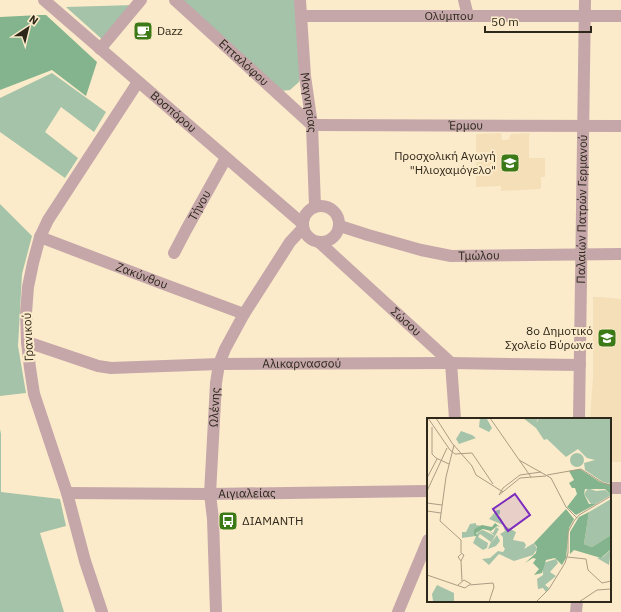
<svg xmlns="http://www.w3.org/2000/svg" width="621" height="612" viewBox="0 0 621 612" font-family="'IBM Plex Sans',sans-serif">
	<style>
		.built { fill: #f4dfb8 }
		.green { fill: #a4c3a9 }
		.forest { fill: #83b48d }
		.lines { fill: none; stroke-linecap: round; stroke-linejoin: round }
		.street { stroke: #c5a7aa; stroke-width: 12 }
		.labels { text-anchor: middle; stroke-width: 4; stroke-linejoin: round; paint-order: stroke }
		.street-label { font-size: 12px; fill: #2e281b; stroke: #fcebca }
		.poi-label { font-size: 12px; fill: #2e281b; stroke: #fcebca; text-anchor: start }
		.inset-road { fill: none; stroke: #aa9d84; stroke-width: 1 }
		.view { fill: #7b2cbf; fill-opacity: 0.15; stroke: #7b2cbf; stroke-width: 2 }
		.inset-edge { fill: none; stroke: #2e281b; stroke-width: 2 }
	</style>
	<rect width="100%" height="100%" fill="#fcebca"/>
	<!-- built -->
	<g class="built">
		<polygon points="501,133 502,140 508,140 511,134 530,133 529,137 529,158 545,158 545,177 541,177 541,189 501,191 501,186 476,187 476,134"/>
		<polygon points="593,297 602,297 621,299 621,462 610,462 610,419 590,419 593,377"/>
	</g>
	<!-- green -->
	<g class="green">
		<polygon points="182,0 295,0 301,73 299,82 290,90 281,91"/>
		<polygon points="134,5 104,41 66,7"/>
		<polygon points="52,73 106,112 94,132 61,107 45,132 78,158 65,178 0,132 0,98"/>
		<polygon points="0,204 32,236 22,274 18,346 26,393 0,396"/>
		<polygon points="0,429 1,434 1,492 60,499 66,526 40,533 64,612 0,612"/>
	</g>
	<!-- forest -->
	<polygon class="forest" points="40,15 46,15 97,62 86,96 52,70 0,90 0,17"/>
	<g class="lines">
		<!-- street -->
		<g class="street">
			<path id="s1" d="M 44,0 L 303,224"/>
			<path id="s2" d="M 175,0 L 312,125"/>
			<path id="s3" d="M 300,0 L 305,76 L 312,125 L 315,206"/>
			<polyline points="464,0 468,16"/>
			<path id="s4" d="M 302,16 L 621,16"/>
			<polyline points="100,49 141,0"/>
			<path id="s5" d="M 312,125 L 621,126"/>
			<circle cx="321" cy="224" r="18"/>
			<path id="s6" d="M 340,226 L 368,235 L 421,250 L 451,256 L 621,254"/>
			<path id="s7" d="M 40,237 L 158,282 L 244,314"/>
			<path id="s8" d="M 319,242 L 451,363 L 455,419"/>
			<path id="s9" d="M 174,253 L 186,230 L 226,158"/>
			<path id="s10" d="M 27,342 L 98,366 L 111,368 L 219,364 L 451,363 L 580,365"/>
			<path id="s11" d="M 579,419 L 585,0"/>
			<polyline points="610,488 621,488"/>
			<path id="s12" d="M 67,493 L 210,494 L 428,491"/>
			<polyline points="102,612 85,561 67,493 34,394 30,368 27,342 26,313 28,287 33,263 40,237 48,220 138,82"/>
			<path id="s13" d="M 216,612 L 213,519 L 210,494 L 216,383 L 219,364 L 225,349 L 244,314 L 290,242 L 303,228"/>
			<polyline points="398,612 428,540"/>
			<polyline points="576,612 577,601"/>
		</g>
	</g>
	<!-- icons -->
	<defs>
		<g id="cafe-square" transform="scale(1)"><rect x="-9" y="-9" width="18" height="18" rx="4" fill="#3c7a17" stroke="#fcebca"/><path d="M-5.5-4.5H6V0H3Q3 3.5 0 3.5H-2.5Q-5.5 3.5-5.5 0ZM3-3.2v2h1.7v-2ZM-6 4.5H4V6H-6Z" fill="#fff"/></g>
		<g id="school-square" transform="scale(1)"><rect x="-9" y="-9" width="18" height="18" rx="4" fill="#3c7a17" stroke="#fcebca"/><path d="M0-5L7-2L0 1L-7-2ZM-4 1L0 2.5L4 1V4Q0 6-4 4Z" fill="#fff"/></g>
		<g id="bus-square" transform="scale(1)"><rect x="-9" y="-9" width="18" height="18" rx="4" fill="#3c7a17" stroke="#fcebca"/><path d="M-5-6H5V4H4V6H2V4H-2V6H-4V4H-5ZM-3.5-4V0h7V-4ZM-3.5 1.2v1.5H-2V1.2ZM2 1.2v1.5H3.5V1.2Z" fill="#fff"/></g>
	</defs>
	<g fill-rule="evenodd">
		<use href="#cafe-square" x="143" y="31"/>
		<use href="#school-square" x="510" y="163"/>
		<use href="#school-square" x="607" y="338"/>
		<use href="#bus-square" x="228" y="521"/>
	</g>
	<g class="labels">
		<!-- street labels -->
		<g class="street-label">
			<text dy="4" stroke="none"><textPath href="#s4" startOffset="147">Ολύμπου</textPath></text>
			<text dy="4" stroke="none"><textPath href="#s2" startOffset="93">Επταλόφου</textPath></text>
			<text dy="4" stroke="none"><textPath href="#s3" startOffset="103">Μαγνησίας</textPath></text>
			<text dy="4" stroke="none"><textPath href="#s1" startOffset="171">Βοσπόρου</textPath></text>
			<text dy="4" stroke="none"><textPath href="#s5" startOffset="154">Έρμου</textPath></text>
			<text dy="4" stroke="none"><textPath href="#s9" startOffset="54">Τήνου</textPath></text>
			<text dy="4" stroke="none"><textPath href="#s11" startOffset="210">Παλαιών Πατρών Γερμανού</textPath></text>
			<text dy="4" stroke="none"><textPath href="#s6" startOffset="143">Τμώλου</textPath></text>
			<text dy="4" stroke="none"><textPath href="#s7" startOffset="109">Ζακύνθου</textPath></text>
			<text dy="4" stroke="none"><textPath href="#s8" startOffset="118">Σώσου</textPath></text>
			<text transform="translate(28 337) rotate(-93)" y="4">Γρανικού</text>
			<text dy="4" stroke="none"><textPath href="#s10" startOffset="279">Αλικαρνασσού</textPath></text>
			<text dy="4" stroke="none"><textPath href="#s13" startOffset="205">Ωλένης</textPath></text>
			<text dy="4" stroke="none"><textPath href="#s12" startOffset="180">Αιγιαλείας</textPath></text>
		</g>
		<!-- poi labels -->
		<g class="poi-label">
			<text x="157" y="35">Dazz</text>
			<text x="496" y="160" text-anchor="end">Προσχολική Αγωγή<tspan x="496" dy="14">"Ηλιοχαμόγελο"</tspan></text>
			<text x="593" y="335" text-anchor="end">8ο Δημοτικό<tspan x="593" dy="14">Σχολείο Βύρωνα</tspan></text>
			<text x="242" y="525">ΔΙΑΜΑΝΤΗ</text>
		</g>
	</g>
	<!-- overview -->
	<g transform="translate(427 418)">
		<rect width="184" height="184" fill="#fcebca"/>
		<path d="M 53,0 L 60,1 L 65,10 L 62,14 L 52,9 ZM 96,0 L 111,0 L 109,5 L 112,0 L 184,0 L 184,66 L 176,64 L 158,52 L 157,45 L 168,42 L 160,40 L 151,31 L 139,39 L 120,21 L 117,22 L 109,10 ZM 34,13 L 45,17 L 49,20 L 32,26 L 29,21 ZM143 42a7 7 0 1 1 14 0a7 7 0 1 1-14 0ZM 161,70 L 169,73 L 178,72 L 184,77 L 169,86 L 164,86 L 157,76 ZM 184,81 L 184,117 L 165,129 L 157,126 L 162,94 ZM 70,92 L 73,92 L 73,96 L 69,97 L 73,99 L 78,108 L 89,114 L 86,122 L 97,124 L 99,127 L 97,131 L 107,125 L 110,131 L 106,137 L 87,143 L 72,136 L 62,147 L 55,141 L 63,140 L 71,133 L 76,134 L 78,131 L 76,128 L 76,119 L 73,116 L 78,113 L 76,107 L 62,101 ZM 49,105 L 49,107 L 55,108 L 47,111 L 49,118 L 35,120 L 35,114 L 39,114 L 43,106 ZM 69,109 L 72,111 L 64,125 L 70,117 L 73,123 L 69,128 L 61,131 L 64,124 L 53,116 L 51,119 L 61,125 L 60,130 L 56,132 L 46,125 L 51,114 L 56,112 L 68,118 L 62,113 L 66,115 ZM 184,131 L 182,147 L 170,140 L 176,139 ZM 129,141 L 131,145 L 123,154 L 129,158 L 118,167 L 122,170 L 119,174 L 116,170 L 111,171 L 110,161 L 116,157 L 116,145 ZM 10,167 L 27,175 L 27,184 L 6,183 L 5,176 Z" fill="#a4c3a9"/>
		<path d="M 153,51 L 173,64 L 184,67 L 184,77 L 178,71 L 158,71 L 157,76 L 162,86 L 169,86 L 149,97 L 140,89 L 150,76 L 148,70 L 145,70 L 142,65 L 147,62 L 142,53 ZM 139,91 L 147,101 L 142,110 L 139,140 L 135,147 L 128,140 L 119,142 L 115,155 L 107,157 L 112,151 L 106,145 L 109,141 L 106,140 L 98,145 L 109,135 L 110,129 L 107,125 ZM 162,94 L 157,126 L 165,129 L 184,117 L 184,131 L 174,140 L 147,132 L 143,136 L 143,114 L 152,99 ZM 68,105 L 73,109 L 70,108 L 64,113 L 56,111 L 49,115 L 51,119 L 47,117 L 47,111 L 55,107 L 65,109 Z" fill="#83b48d"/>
		<path class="inset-road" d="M 1,0 L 23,32 L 28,36 L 45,35 L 66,66M 9,0 L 25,25 L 45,48 L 49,57 L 76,74M 63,0 L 104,59M 5,9 L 5,36 L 9,40 L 22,46M 27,27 L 19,59 L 13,103 L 34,122 L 34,135 L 37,137 L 34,143 L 31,139 L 34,136M 92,42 L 124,60 L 139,89 L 150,100M 120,57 L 154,51 L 176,65 L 184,67M 0,60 L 10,41M 0,73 L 20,30M 72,77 L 93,60 L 119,58M 72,77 L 76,70 L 93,57 L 114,54M 0,85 L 15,87M 0,93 L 14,95M 140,139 L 159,141 L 161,152 L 175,165 L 184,163M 34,143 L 35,163M 0,157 L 38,170 L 42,167 L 66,165 L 67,169 L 62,184M 31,167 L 37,162 L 44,166M 109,184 L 122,171 L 138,145 L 141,135 L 141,114 L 147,103 L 152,97 L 184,78M 152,184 L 170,172 L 184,171"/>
		<path class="view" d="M 88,76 L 103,97 L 81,113 L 66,91 Z"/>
		<rect width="184" height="184" class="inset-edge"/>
	</g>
	<!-- north arrow -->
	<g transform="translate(28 28) rotate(35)" stroke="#fcebca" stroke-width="3" paint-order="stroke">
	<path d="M0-3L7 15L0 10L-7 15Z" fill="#2e281b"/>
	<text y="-6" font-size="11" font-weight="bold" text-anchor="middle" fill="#2e281b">N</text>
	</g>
	<!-- scale -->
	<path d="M485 26v6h106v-6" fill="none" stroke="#2e281b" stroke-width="2"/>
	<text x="491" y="26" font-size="12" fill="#2e281b" stroke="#fcebca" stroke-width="3" paint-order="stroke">50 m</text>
</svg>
